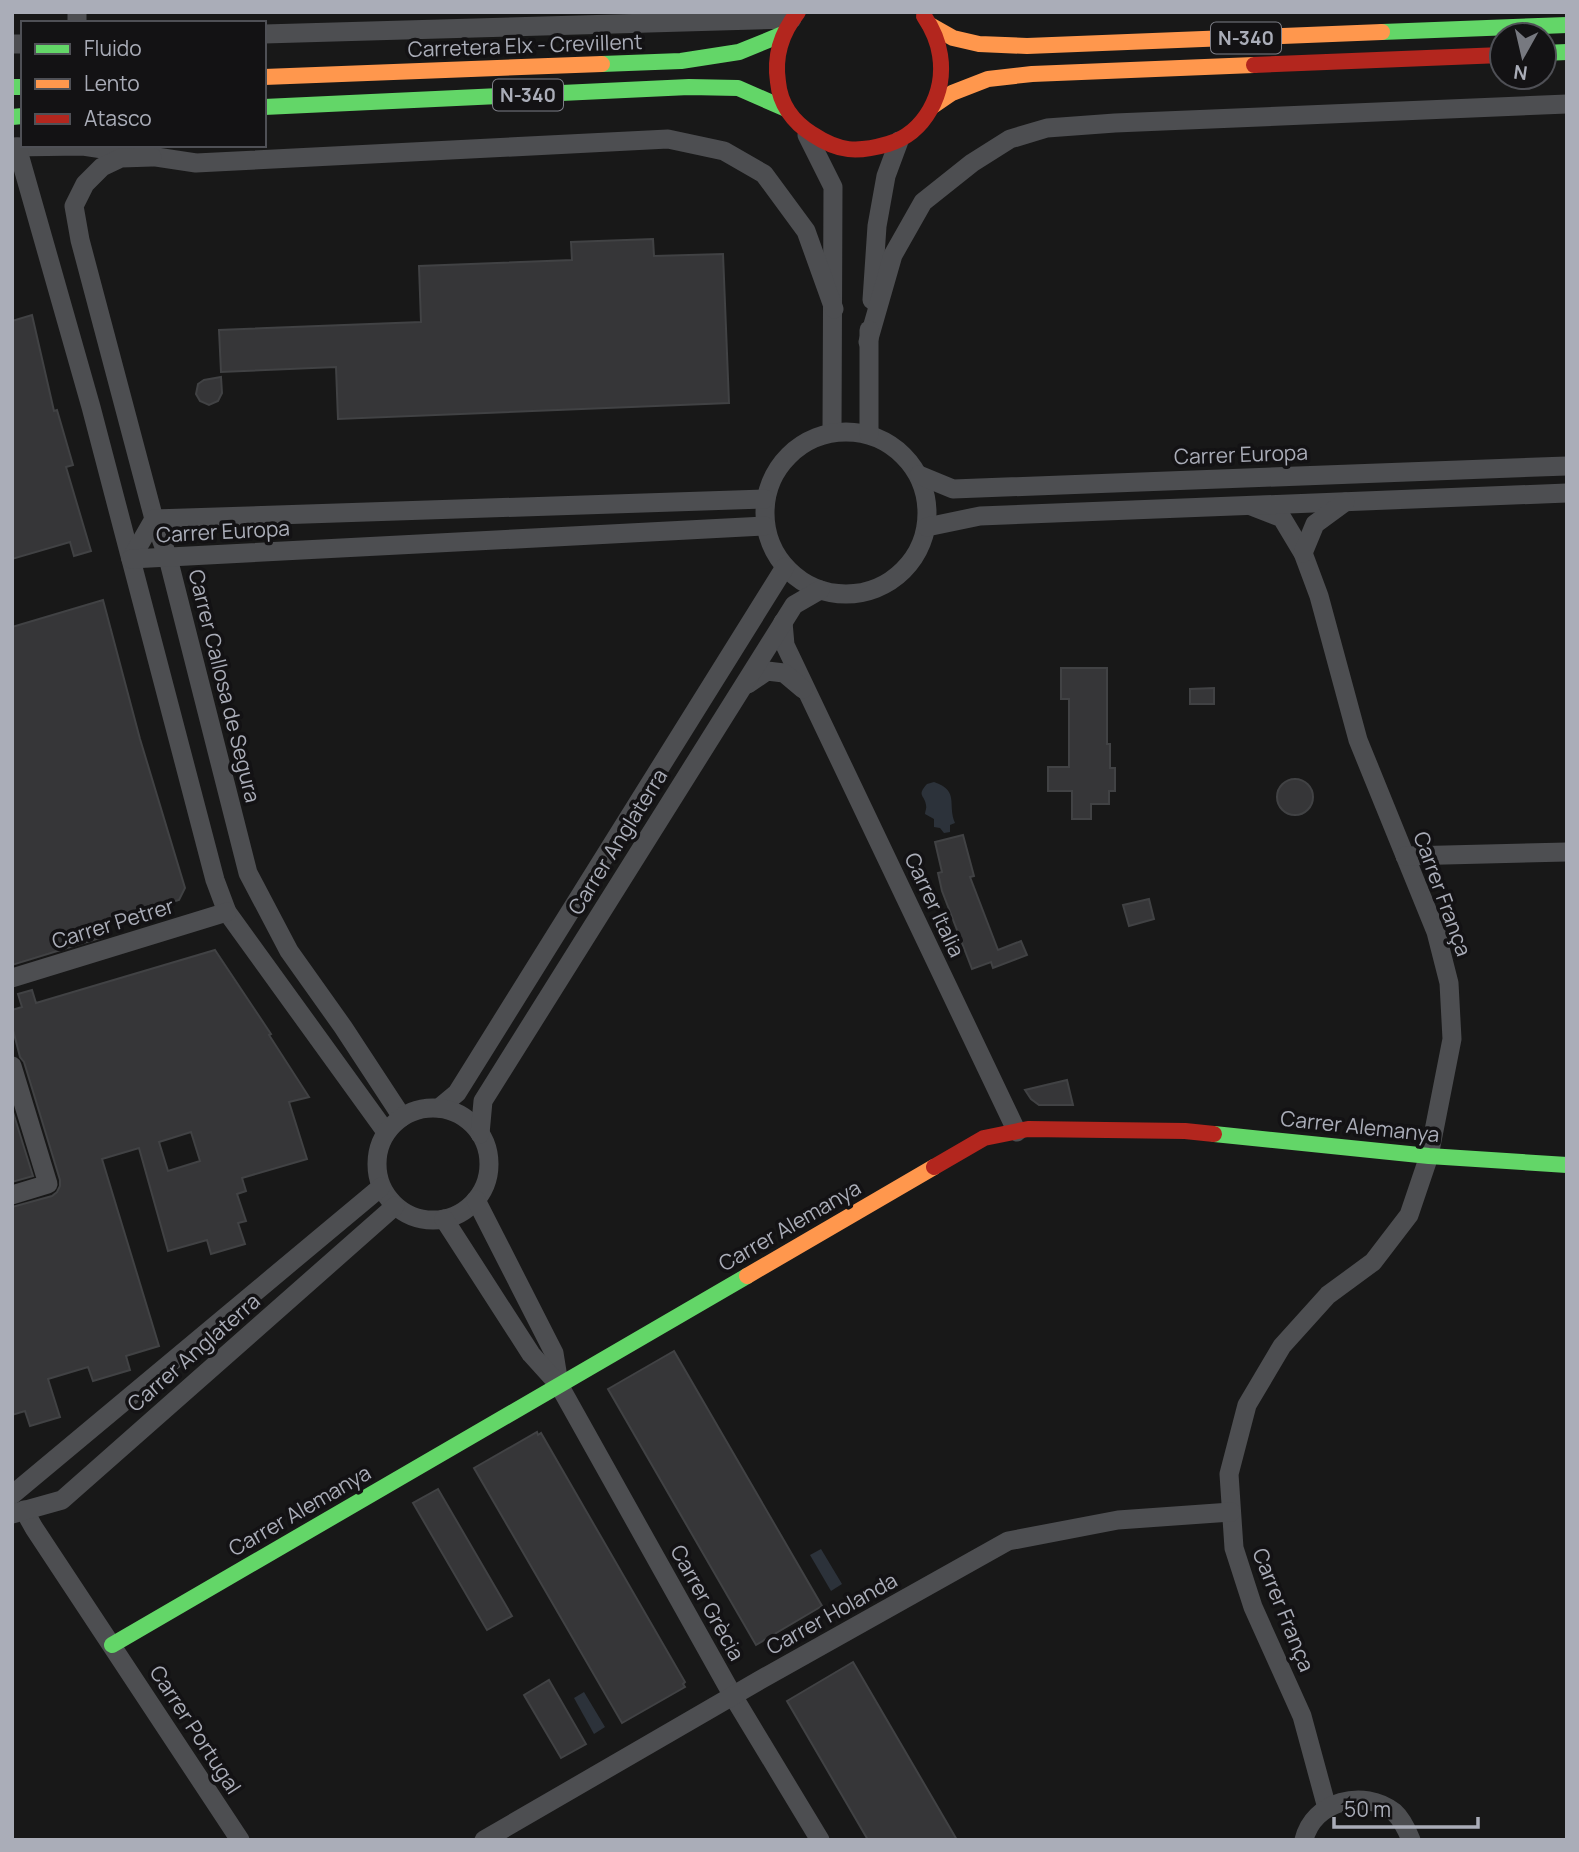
<svg xmlns="http://www.w3.org/2000/svg" width="1579" height="1852" viewBox="0 0 1579 1852" font-family="Manrope,sans-serif">
	<style>
		.water { fill: #2c323a }
		.building { fill: #363638; stroke: #414244; stroke-width: 2; fill-rule: evenodd }
		.lines { fill: none; stroke-linecap: round; stroke-linejoin: round }
		.street { stroke: #4d4e51; stroke-width: 19 }
		.fast { stroke: #63d668; stroke-width: 16 }
		.slow { stroke: #ff974d; stroke-width: 16 }
		.jam { stroke: #b3261e; stroke-width: 16 }
		.labels { text-anchor: middle; stroke-width: 7; stroke-linejoin: round; paint-order: stroke }
		.shield { fill: #131214; stroke: #7d7e87; stroke-width: 2 }
		.shield-label { font-size: 19px; font-weight: bold; fill: #aaadb8 }
		.street-label { font-size: 21px; fill: #aaadb8; stroke: #131214 }
	</style>
	<rect width="100%" height="100%" fill="#181818"/>
	<!-- water -->
	<g class="water">
		<path d="M 934,782 C 960,791 947,804 955,823 L 950,825 L 950,832 L 944,833 L 940,828 L 934,827 L 934,819 L 925,814 C 925,811 927,808 926,805 C 925,795 916,796 927,784 Z"/>
		<polygon points="821,1549 842,1584 831,1591 810,1555"/>
		<polygon points="584,1692 605,1727 594,1734 574,1698"/>
	</g>
	<!-- building -->
	<g class="building">
		<polygon points="653,239 654,256 723,254 729,403 338,419 336,367 221,372 219,330 421,322 419,266 572,260 571,242"/>
		<polygon points="32,315 54,411 57,410 73,465 66,467 91,551 74,556 70,542 12,559 12,321"/>
		<polygon points="221,377 222,393 218,401 209,405 200,401 196,394 198,384 204,380"/>
		<polygon points="103,600 140,739 185,888 179,900 99,924 103,937 12,965 12,627"/>
		<polygon points="1061,668 1107,668 1107,744 1110,744 1110,768 1115,768 1115,791 1109,791 1109,804 1091,804 1091,819 1072,819 1072,791 1048,791 1048,767 1069,767 1069,699 1061,699"/>
		<polygon points="1214,688 1214,704 1190,704 1190,689"/>
		<circle cx="1295" cy="797" r="18"/>
		<polygon points="963,835 974,876 970,877 998,950 1021,941 1027,955 993,968 991,962 972,969 942,891 938,873 942,872 935,842"/>
		<polygon points="1149,899 1154,919 1129,926 1123,905"/>
		<path d="M 215,950 L 271,1034 L 269,1035 L 309,1097 L 289,1102 L 307,1159 L 242,1178 L 246,1191 L 237,1194 L 246,1221 L 238,1223 L 245,1244 L 211,1254 L 207,1240 L 168,1251 L 139,1148 L 102,1159 L 159,1346 L 126,1356 L 130,1370 L 93,1381 L 88,1367 L 48,1379 L 60,1417 L 30,1426 L 25,1411 L 12,1415 L 12,1207 L 52,1196 L 57,1192 L 60,1186 L 60,1180 L 24,1062 L 20,1057 L 12,1026 L 12,1010 L 22,1007 L 18,994 L 32,990 L 36,1003 ZM 191,1132 L 200,1161 L 168,1171 L 159,1142 Z"/>
		<polygon points="1067,1080 1073,1105 1039,1105 1031,1099 1025,1090"/>
		<polygon points="12,1109 33,1176 12,1182"/>
		<polygon points="674,1351 822,1606 756,1645 608,1389"/>
		<polygon points="537,1432 538,1435 541,1433 685,1682 683,1684 685,1687 622,1723 474,1468"/>
		<polygon points="438,1489 512,1616 487,1630 413,1503"/>
		<polygon points="853,1662 957,1840 868,1840 787,1701"/>
		<polygon points="549,1680 586,1744 561,1758 524,1695"/>
	</g>
	<g class="lines">
		<!-- street -->
		<g class="street">
			<polyline points="77,12 77,23"/>
			<polyline points="264,34 792,19"/>
			<polyline points="12,44 23,44"/>
			<polyline points="807,135 833,187 832,432"/>
			<polyline points="12,147 83,146 196,163 668,139 724,151 764,174 806,231 834,309"/>
			<polyline points="17,147 91,407 215,880 227,912 386,1132"/>
			<polyline points="152,157 121,158 102,167 85,184 74,206 80,240 154,519 168,558 248,873 289,951 343,1027 402,1117"/>
			<polyline points="872,300 877,226 886,176 899,141"/>
			<polyline points="868,342 893,255 923,202 972,163 1010,139 1047,128 1115,123 1567,104"/>
			<circle cx="846" cy="513" r="81"/>
			<polyline points="869,434 869,330"/>
			<polyline points="919,475 953,489 1567,466"/>
			<polyline points="1251,506 1282,518 1303,553 1319,596 1358,740 1436,932 1449,983 1452,1039 1429,1156 1409,1215 1373,1262 1328,1295 1282,1346 1247,1405 1229,1474 1234,1548 1253,1607 1302,1716 1327,1808"/>
			<polyline points="927,527 980,516 1567,493"/>
			<polyline points="1303,553 1315,524 1345,502"/>
			<polyline points="131,559 154,519 765,499"/>
			<polyline points="131,559 765,526"/>
			<polyline points="783,622 785,645 1017,1132"/>
			<polyline points="748,684 767,671 784,673 803,689"/>
			<polyline points="1405,856 1567,852"/>
			<polyline points="12,978 227,912"/>
			<polyline points="12,1066 48,1184 12,1195"/>
			<polyline points="439,1108 457,1093 785,567"/>
			<circle cx="433" cy="1164" r="56"/>
			<polyline points="480,1134 483,1101 794,605 820,590"/>
			<polyline points="476,1200 554,1353 559,1384"/>
			<polyline points="444,1219 531,1354 559,1385 733,1696 820,1840"/>
			<polyline points="12,1495 381,1187"/>
			<polyline points="24,1510 34,1528 240,1840"/>
			<polyline points="12,1514 62,1500 395,1206"/>
			<polyline points="484,1840 760,1680 1008,1541 1118,1520 1231,1512"/>
			<path d="M 1304,1840 C 1313,1801 1364,1788 1394,1812 C 1402,1819 1407,1830 1411,1840"/>
		</g>
		<!-- fast -->
		<g class="fast">
			<polyline points="1382,32 1567,25"/>
			<polyline points="1544,53 1567,52"/>
			<polyline points="602,64 681,61 739,52 783,34"/>
			<polyline points="12,87 23,87"/>
			<polyline points="264,107 689,87 738,88 786,109"/>
			<polyline points="12,117 23,116"/>
			<polyline points="1214,1134 1429,1156 1567,1165"/>
			<polyline points="112,1645 747,1276"/>
		</g>
		<!-- slow -->
		<g class="slow">
			<polyline points="930,25 953,38 979,44 1027,46 1382,32"/>
			<polyline points="264,77 602,64"/>
			<polyline points="933,106 952,93 988,79 1032,74 1254,65"/>
			<polyline points="747,1276 934,1167"/>
		</g>
		<!-- jam -->
		<g class="jam">
			<path d="M 798,12 C 782,32 774,56 778,82 C 780,104 793,122 812,134 C 839,152 857,153 888,144 C 925,133 946,93 940,55 C 938,41 932,28 924,16"/>
			<polyline points="1254,65 1502,55"/>
			<polyline points="934,1167 984,1138 1028,1129 1185,1131 1214,1134"/>
		</g>
	</g>
	<g class="labels">
		<!-- shield labels -->
		<g class="shield">
			<rect x="1211" y="22.5" width="70" height="31" rx="5"/>
			<rect x="493" y="79.5" width="70" height="31" rx="5"/>
		</g>
		<g class="shield-label">
			<text x="1246" y="45">N-340</text>
			<text x="528" y="102">N-340</text>
		</g>
		<!-- street labels -->
		<g class="street-label">
			<text transform="translate(525 46) rotate(-2)" y="7">Carretera Elx - Crevillent</text>
			<text transform="translate(1241 455) rotate(-2)" y="7">Carrer Europa</text>
			<text transform="translate(223 532) rotate(-3)" y="7">Carrer Europa</text>
			<text transform="translate(224 686) rotate(76)" y="7">Carrer Callosa de Segura</text>
			<text transform="translate(618 842) rotate(-58)" y="7">Carrer Anglaterra</text>
			<text transform="translate(1442 894) rotate(70)" y="7">Carrer França</text>
			<text transform="translate(934 905) rotate(65)" y="7">Carrer Italia</text>
			<text transform="translate(113 924) rotate(-17)" y="7">Carrer Petrer</text>
			<text transform="translate(1360 1127) rotate(6)" y="7">Carrer Alemanya</text>
			<text transform="translate(790 1226) rotate(-30)" y="7">Carrer Alemanya</text>
			<text transform="translate(194 1353) rotate(-41)" y="7">Carrer Anglaterra</text>
			<text transform="translate(300 1511) rotate(-30)" y="7">Carrer Alemanya</text>
			<text transform="translate(707 1603) rotate(61)" y="7">Carrer Grècia</text>
			<text transform="translate(1283 1610) rotate(68)" y="7">Carrer França</text>
			<text transform="translate(832 1614) rotate(-29)" y="7">Carrer Holanda</text>
			<text transform="translate(195 1730) rotate(57)" y="7">Carrer Portugal</text>
		</g>
	</g>
	<!-- border -->
	<rect width="1579" height="1852" fill="none" stroke="#aaadb8" stroke-width="28"/>
	<!-- legend -->
	<rect x="21" y="21" width="245" height="126" fill="#131214" stroke="#4f5056" stroke-width="2"/>
	<rect x="35" y="44" width="35" height="10" fill="#63d668" stroke="#4f5056" stroke-width="2"/>
	<text x="84" y="56" font-size="21" fill="#aaadb8">Fluido</text>
	<rect x="35" y="79" width="35" height="10" fill="#ff974d" stroke="#4f5056" stroke-width="2"/>
	<text x="84" y="91" font-size="21" fill="#aaadb8">Lento</text>
	<rect x="35" y="114" width="35" height="10" fill="#b3261e" stroke="#4f5056" stroke-width="2"/>
	<text x="84" y="126" font-size="21" fill="#aaadb8">Atasco</text>
	<!-- north arrow -->
	<g transform="translate(1523 56) rotate(188)"><circle r="33" fill="#131214" stroke="#4f5056" stroke-width="2"/>
	<path d="M0-5L12 26L0 18L-12 26Z" fill="#777980"/>
	<text y="-10" font-size="19" font-weight="bold" text-anchor="middle" fill="#aaadb8">N</text>
	</g>
	<!-- scale -->
	<path d="M1334 1817v10h144v-10" fill="none" stroke="#aaadb8" stroke-width="3.5"/>
	<text x="1344" y="1817" font-size="21" fill="#aaadb8" stroke="#131214" stroke-width="5" paint-order="stroke">50 m</text>
</svg>
